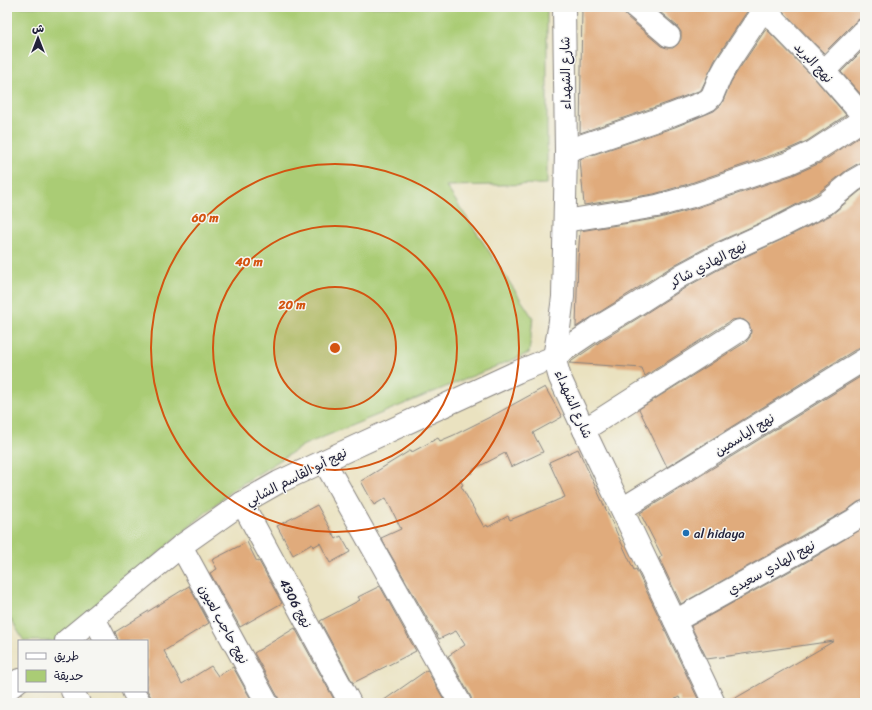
<svg xmlns="http://www.w3.org/2000/svg" width="872" height="710" viewBox="0 0 872 710" font-family="Sriracha,'Playpen Sans Arabic',sans-serif">
	<style>
		.green { fill: #aacc75; stroke: #667758 }
		.building { fill: #e0ab7c }
		.lines { fill: none; stroke-linecap: round; stroke-linejoin: round }
		.minor-casing { stroke: #86827e; stroke-width: 24 }
		.minor { stroke: #fff; stroke-width: 22 }
		.ring { fill: none; stroke: #d45411; stroke-width: 2 }
		.poi-dot { fill: #1f6fb2; stroke: #f6f6f2; stroke-width: 1.5 }
		.labels { text-anchor: middle; stroke-width: 3; stroke-linejoin: round; paint-order: stroke }
		.street-label { font-size: 13px; fill: #22223b; stroke: #f6f6f2 }
		.poi-label { font-size: 13px; fill: #22223b; stroke: #f6f6f2; text-anchor: start }
		.centre { fill: #d45411; stroke: #f6f6f2; stroke-width: 2 }
		.ring-label { font-size: 12px; text-anchor: middle; font-weight: bold; fill: #d45411; stroke: #f6f6f2; stroke-width: 3; stroke-linejoin: round; paint-order: stroke }
	</style>
	<rect width="100%" height="100%" fill="#f6f6f2"/>
	<filter id="ink" filterUnits="userSpaceOnUse"><feTurbulence type="fractalNoise" baseFrequency=".025" numOctaves="2"/><feDisplacementMap in="SourceGraphic" scale="8" xChannelSelector="R" yChannelSelector="G"/><feConvolveMatrix kernelMatrix="1 2 1 2 8 2 1 2 1" color-interpolation-filters="sRGB"/></filter>
	<filter id="wash" filterUnits="userSpaceOnUse"><feTurbulence type="fractalNoise" baseFrequency=".012" numOctaves="4" result="noise"/><feDisplacementMap in="SourceGraphic" scale="16" xChannelSelector="R" yChannelSelector="G"/><feGaussianBlur stdDeviation="0.9" result="paint"/><feColorMatrix in="noise" values="0 0 0 0 0 0 0 0 0 0 0 0 0 0 0 0 0 1.4 0 .05"/><feComposite in="paint" operator="in"/></filter>
	<g filter="url(#wash)">
		<rect width="100%" height="100%" fill="#eae2c0"/>
		<!-- green -->
		<polygon class="green" points="7,7 547,7 547,184 446,186 533,318 529,353 304,445 231,491 56,641 24,641 7,613"/>
		<g id="blocks">
			<!-- building -->
			<g class="building">
				<polygon points="582,7 623,7 623,12 627,17 661,46 667,48 673,48 678,44 681,39 681,32 677,26 654,7 750,7 715,60 701,90 667,103 580,133"/>
				<polygon points="779,7 865,7 865,18 861,18 856,21 824,53"/>
				<polygon points="766,29 815,79 846,115 807,141 784,151 685,185 654,194 584,205 580,159 675,127 714,111 721,105 723,101 731,82 737,72"/>
				<polygon points="865,48 865,99 841,72"/>
				<polygon points="865,133 865,162 859,163 847,170 818,193 771,218 713,244 676,264 576,327 578,258 580,231 660,218 693,209 793,175 820,163"/>
				<polygon points="865,188 865,347 858,348 667,467 639,409 746,342 750,337 751,331 749,324 744,320 739,319 732,320 645,376 642,368 569,363 604,339 643,315 688,286 725,266 781,240 831,215 860,191"/>
				<polygon points="865,374 865,500 858,502 847,510 796,539 681,604 659,558 662,556 640,513"/>
				<polygon points="545,387 562,417 533,433 543,452 511,467 505,453 472,470 473,472 460,480 463,485 461,486 484,527 487,525 488,527 508,516 510,520 565,497 549,462 578,449 634,570 636,569 700,703 682,703 679,697 668,703 472,703 471,697 448,656 465,645 456,631 439,639 381,538 401,529 386,498 374,505 361,481 411,450 412,452 438,438 440,441 454,435 492,416"/>
				<polygon points="317,505 336,539 341,536 350,552 330,563 320,543 313,547 312,544 293,555 277,526"/>
				<polygon points="865,527 865,703 727,703 834,641 707,659 691,626 808,561"/>
				<polygon points="247,542 257,562 259,561 282,603 240,627 210,573 217,569 212,560"/>
				<polygon points="189,586 209,623 164,651 182,684 211,666 218,676 233,667 253,703 152,703 151,697 147,690 147,641 118,641 115,632"/>
				<polygon points="380,586 416,651 353,683 320,621 360,600 358,597"/>
				<polygon points="295,628 336,703 279,703 278,697 254,653"/>
				<polygon points="427,670 446,703 380,703"/>
			</g>
		</g>
	</g>
	<g filter="url(#ink)">
		<use href="#blocks" fill-opacity="0" stroke="#86827e" stroke-width="1"/>
		<g class="lines">
			<!-- minor casing -->
			<g class="minor-casing">
				<g id="minor">
					<polyline points="564,7 566,151 563,297 559,328 554,357 560,378 584,430 714,703"/>
					<polyline points="635,7 669,36"/>
					<polyline points="762,7 824,71 865,118"/>
					<polyline points="824,71 865,30"/>
					<polyline points="566,151 671,115 702,103 708,100 712,96 720,77 726,66 765,7"/>
					<polyline points="565,221 657,206 689,197 789,163 813,152 865,118"/>
					<polyline points="584,430 739,331"/>
					<polyline points="324,461 460,703"/>
					<polyline points="242,503 350,703"/>
					<polyline points="622,509 865,359"/>
					<polyline points="181,546 267,703"/>
					<polyline points="94,618 106,641"/>
					<polyline points="675,621 802,550 854,520 865,512"/>
					<polyline points="66,641 181,546 242,503 279,482 324,461 517,372 554,357 597,328 637,304 682,275 719,255 776,229 825,204 853,181 865,174"/>
					<polyline points="7,690 19,680"/>
					<polyline points="72,691 79,703"/>
					<polyline points="133,691 140,703"/>
				</g>
			</g>
			<!-- minor -->
			<use href="#minor" class="minor"/>
		</g>
	</g>
	<!-- distance rings -->
	<circle cx="335" cy="348" r="61" fill="#d45411" fill-opacity=".12"/>
	<g class="ring">
		<circle cx="335" cy="348" r="61"/>
		<circle cx="335" cy="348" r="122"/>
		<circle cx="335" cy="348" r="184"/>
	</g>
	<!-- markers -->
	<circle class="poi-dot" cx="686" cy="533" r="4"/>
	<g class="labels">
		<!-- street labels -->
		<g class="street-label">
			<text transform="translate(814 62) rotate(47)" y="5">نهج البريد</text>
			<text transform="translate(565 73) rotate(-91)" y="5">شارع الشهداء</text>
			<text transform="translate(708 263) rotate(-28)" y="5">نهج الهادي شاكر</text>
			<text transform="translate(574 404) rotate(66)" y="5">شارع الشهداء</text>
			<text transform="translate(744 434) rotate(-32)" y="5">نهج الياسمين</text>
			<text transform="translate(296 476) rotate(-27)" y="5">نهج أبو القاسم الشابي</text>
			<text transform="translate(771 567) rotate(-29)" y="5">نهج الهادي سعيدي</text>
			<text transform="translate(296 603) rotate(62)" y="5">نهج 4306</text>
			<text transform="translate(224 624) rotate(61)" y="5">نهج حاجب لعيون</text>
		</g>
		<!-- poi labels -->
		<g class="poi-label">
			<text x="694" y="538">al hidaya</text>
		</g>
	</g>
	<circle cx="335" cy="348" r="6" class="centre"/>
	<g class="ring-label">
		<text x="205" y="222">60 m</text>
		<text x="249" y="266">40 m</text>
		<text x="292" y="309">20 m</text>
	</g>
	<!-- margin -->
	<rect width="872" height="710" fill="none" stroke="#f6f6f2" stroke-width="24"/>
	<!-- legend -->
	<rect x="18" y="640" width="130" height="52" fill="#f6f6f2" stroke="#a1a1a9"/>
	<rect x="26" y="653" width="20" height="6" fill="#ffffff" stroke="#a1a1a9"/>
	<text x="54" y="660" font-size="12" fill="#22223b">طريق</text>
	<rect x="26" y="670" width="20" height="12" fill="#aacc75" stroke="#a1a1a9"/>
	<text x="54" y="680" font-size="12" fill="#22223b">حديقة</text>
	<!-- north arrow -->
	<g transform="translate(38 38)" stroke="#f6f6f2" stroke-width="3" paint-order="stroke">
	<path d="M0-3L7 15L0 10L-7 15Z" fill="#22223b"/>
	<text y="-6" font-size="11" font-weight="bold" text-anchor="middle" fill="#22223b">ش</text>
	</g>
</svg>
